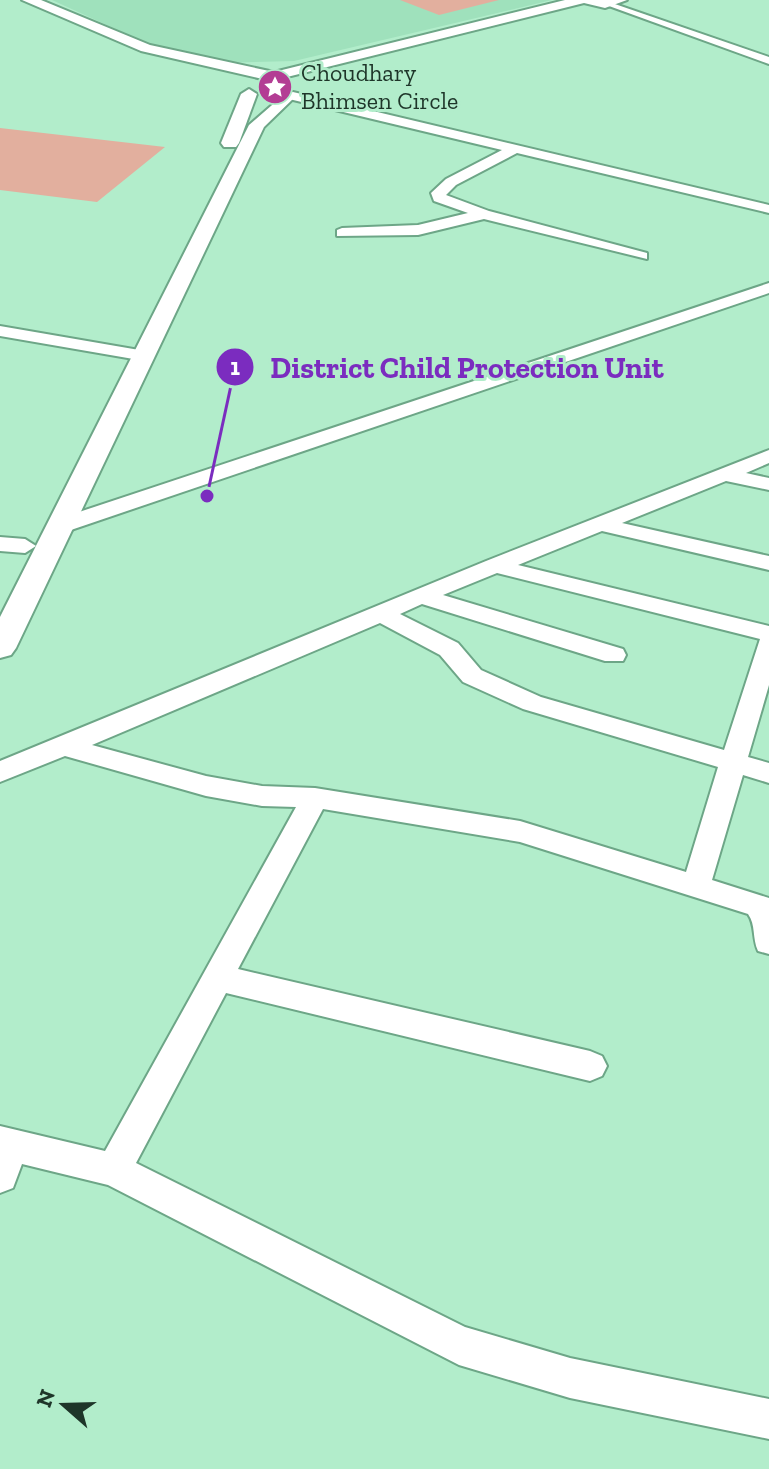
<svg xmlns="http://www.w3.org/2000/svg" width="769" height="1469" viewBox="0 0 769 1469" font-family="'Zilla Slab',serif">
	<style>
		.built { fill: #9fe1bc }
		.green { fill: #e2af9e }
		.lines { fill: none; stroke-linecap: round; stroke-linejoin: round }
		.minor-casing { stroke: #6da687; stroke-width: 4 }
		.major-casing { stroke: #6da687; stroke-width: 4 }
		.minor { fill: #fff; fill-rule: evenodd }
		.major { fill: #fff; fill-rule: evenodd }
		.labels { text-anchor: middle; stroke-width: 6; stroke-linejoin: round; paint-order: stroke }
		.far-poi-label { font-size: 24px; fill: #1e3529; stroke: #b2edcb; text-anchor: start }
		.leader { fill: none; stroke: #7b2cbf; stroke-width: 3 }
		.callout-dot { fill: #7b2cbf; stroke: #b2edcb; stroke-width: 3 }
		.mark-label { font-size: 24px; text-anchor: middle; font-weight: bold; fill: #fff }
		.callout-label { font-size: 30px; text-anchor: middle; font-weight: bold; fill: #7b2cbf; stroke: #b2edcb; stroke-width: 6; stroke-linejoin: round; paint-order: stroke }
	</style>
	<rect width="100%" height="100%" fill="#b2edcb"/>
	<!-- built -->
	<polygon class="built" points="52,0 552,0 294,61 217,63 148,44"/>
	<!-- green -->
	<g class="green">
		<polygon points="400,0 499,0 439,15"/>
		<polygon points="0,128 165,147 97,202 0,190"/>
	</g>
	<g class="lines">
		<!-- minor casing -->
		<g class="minor-casing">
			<g id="minor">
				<polygon points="609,2 769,57 769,64 609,6"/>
				<polygon points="293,92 769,205 769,213 517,153 456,185 446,195 489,211 647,253 647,259 484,219 418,235 337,236 337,230 342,228 418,225 468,213 434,201 431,193 446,179 502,150 289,99 289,93"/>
				<polygon points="769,283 769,293 68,531 52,531 49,526 52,521"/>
				<polygon points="0,326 145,351 154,356 145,361 0,336"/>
				<path d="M 769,450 L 769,463 L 746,473 L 769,478 L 769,490 L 726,481 L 622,523 L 769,556 L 769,570 L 602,531 L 518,565 L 769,626 L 769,685 L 748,757 L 769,763 L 769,783 L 743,775 L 712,880 L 769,898 L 769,954 L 758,951 C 752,938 756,925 748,914 L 520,842 L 323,809 L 238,969 L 590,1051 L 602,1056 L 607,1066 L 602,1076 L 590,1081 L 226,993 L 136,1163 L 465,1327 L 570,1358 L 769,1399 L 769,1439 L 570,1398 L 459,1365 L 108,1185 L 22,1164 L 13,1188 L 0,1193 L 0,1126 L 105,1151 L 296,807 L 262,806 L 206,796 L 65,756 L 0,782 L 0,761 L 486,561 ZM 497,573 L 760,639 L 724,750 L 541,697 L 481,670 L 458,643 L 400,614 L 422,604 L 605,661 L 623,661 L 626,655 L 623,649 L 443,595 ZM 380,623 L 440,655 L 463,682 L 523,709 L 718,767 L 686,872 L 520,821 L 315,788 L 262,786 L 206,776 L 92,745 Z"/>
				<polygon points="0,537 25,539 36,546 25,553 0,551"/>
			</g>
		</g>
		<!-- major casing -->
		<g class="major-casing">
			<g id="major">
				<polygon points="22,0 41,0 150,45 274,72 565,0 627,0 605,8 584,3 271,81 141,51"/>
				<polygon points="249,89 257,94 239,143 236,147 224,147 221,143 241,94"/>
				<polygon points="287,92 295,97 264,127 16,648 11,655 0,658 0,617 249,125"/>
			</g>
		</g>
		<!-- minor -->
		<use href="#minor" class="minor"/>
		<!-- major -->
		<use href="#major" class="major"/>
	</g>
	<!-- icons -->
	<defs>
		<g id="sight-disc" transform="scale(1.8)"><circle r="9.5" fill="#b33d94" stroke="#b2edcb"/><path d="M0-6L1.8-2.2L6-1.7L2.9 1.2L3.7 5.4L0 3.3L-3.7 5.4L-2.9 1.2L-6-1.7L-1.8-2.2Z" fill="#fff"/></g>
	</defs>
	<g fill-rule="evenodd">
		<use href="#sight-disc" x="275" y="87"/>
	</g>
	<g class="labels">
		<!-- far-poi labels -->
		<g class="far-poi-label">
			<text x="301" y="81">Choudhary<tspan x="301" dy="28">Bhimsen Circle</tspan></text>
		</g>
	</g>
	<!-- callouts -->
	<path class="leader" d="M207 496L235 367"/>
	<g class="callout-dot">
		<circle cx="207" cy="496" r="8"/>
		<circle cx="235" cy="367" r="20"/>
	</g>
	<g class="mark-label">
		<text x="235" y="375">1</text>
	</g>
	<g class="callout-label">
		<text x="467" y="378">District Child Protection Unit</text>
	</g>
	<!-- north arrow -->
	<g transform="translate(64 1405) rotate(290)" stroke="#b2edcb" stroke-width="6" paint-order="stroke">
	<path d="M0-6L14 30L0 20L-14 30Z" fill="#1e3529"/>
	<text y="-12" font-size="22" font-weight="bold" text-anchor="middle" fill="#1e3529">N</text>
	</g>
</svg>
